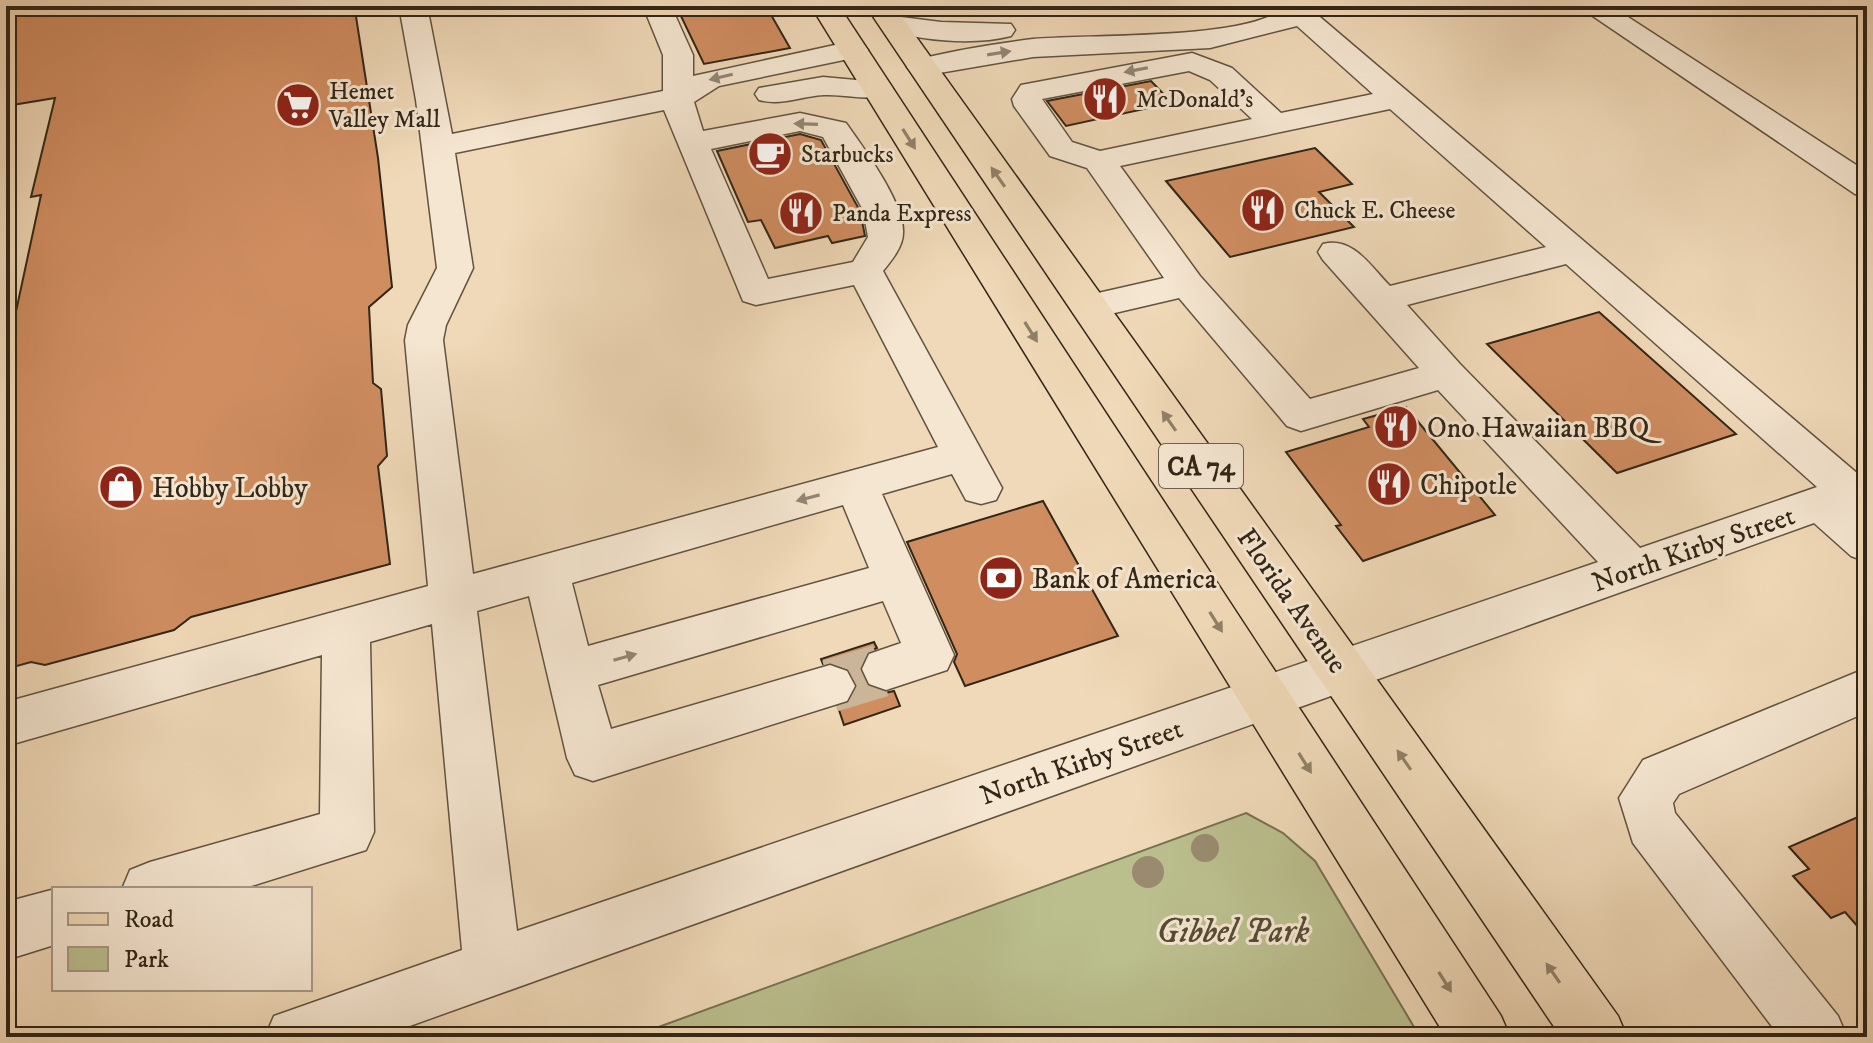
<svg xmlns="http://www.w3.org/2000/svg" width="1873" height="1043" viewBox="0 0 1873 1043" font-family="'IM FELL DW Pica',serif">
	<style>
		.green { fill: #bbbf8e; stroke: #767252; stroke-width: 2 }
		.building { fill: #cf8d60; stroke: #312617; stroke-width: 2 }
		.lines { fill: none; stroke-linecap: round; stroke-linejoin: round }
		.minor-tunnel { stroke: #cab598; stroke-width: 53; stroke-dasharray: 53 27; stroke-linecap: butt }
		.minor-casing { stroke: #61533f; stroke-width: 3 }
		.major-casing { stroke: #312617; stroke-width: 3 }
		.minor { fill: #f5e6d1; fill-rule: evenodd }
		.major { fill: #f0d9b8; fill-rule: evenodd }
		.tree { fill: #9a8b70 }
		.oneway { fill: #938674 }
		.oneway2 { fill: #908068 }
		.labels { text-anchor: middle; stroke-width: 6; stroke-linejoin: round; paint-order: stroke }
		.far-poi-label { font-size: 24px; fill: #312617; stroke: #f5e6d1; text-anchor: start }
		.shield { fill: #f5e6d1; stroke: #6c604f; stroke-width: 2 }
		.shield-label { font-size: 26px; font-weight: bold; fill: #312617 }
		.poi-label { font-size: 28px; fill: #312617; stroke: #f5e6d1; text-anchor: start }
		.street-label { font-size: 28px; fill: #312617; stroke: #f5e6d1 }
		.near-park-label { font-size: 34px; font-style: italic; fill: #544c35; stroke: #f5e6d1 }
	</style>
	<rect width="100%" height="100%" fill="#f0d9b8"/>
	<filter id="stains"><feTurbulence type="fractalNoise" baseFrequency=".0025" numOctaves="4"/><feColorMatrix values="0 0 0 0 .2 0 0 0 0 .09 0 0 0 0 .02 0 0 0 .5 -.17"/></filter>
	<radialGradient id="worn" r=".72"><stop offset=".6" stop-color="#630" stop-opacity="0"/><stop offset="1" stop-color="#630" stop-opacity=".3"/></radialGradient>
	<!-- green -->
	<polygon class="green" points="1246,813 1283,833 1315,861 1420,1037 631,1037"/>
	<!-- building -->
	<g class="building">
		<polygon points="6,6 342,6 355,10 378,158 392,287 369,307 373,383 381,389 387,456 378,466 390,564 191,617 174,630 45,665 31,662 6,669 6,358 41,195 31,197 55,98 6,106"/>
		<polygon points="716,6 766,6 790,48 704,64 679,12"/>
		<polygon points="1151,81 1172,103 1066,126 1047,101"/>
		<polygon points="800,134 821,140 860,211 865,236 832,243 828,236 775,248 761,220 748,222 717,151"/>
		<polygon points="1315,148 1352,184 1319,192 1354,227 1230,257 1166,181"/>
		<polygon points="1599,312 1736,434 1617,473 1487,344"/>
		<polygon points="1406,407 1495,515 1363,561 1336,526 1341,525 1286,452 1369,427 1363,419"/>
		<polygon points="1043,501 1118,636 965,686 954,662 957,654 907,542"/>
		<polygon points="874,642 877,648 866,653 859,670 868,687 885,693 894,691 900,706 844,725 838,707 850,702 858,685 848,668 831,662 823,664 821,659"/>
		<polygon points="1867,813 1867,937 1845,912 1831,918 1793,876 1809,869 1789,847"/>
	</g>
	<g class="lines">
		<!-- minor-tunnel -->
		<polyline class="minor-tunnel" points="830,686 886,669"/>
		<!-- minor casing -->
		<g class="minor-casing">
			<g id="minor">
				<path d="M 399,6 L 427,6 L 452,134 L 663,91 L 663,55 L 643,6 L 671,6 L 693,55 L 693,76 L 853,41 L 863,44 L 868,50 L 863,56 L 719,86 L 694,102 L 703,131 L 800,113 L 846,123 C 863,147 905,204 903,233 C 903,247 891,261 883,271 L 1002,488 L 996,500 L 981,504 L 966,500 L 952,474 L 882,494 L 954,655 L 947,670 L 886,690 L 869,684 L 862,669 L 869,654 L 901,643 L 883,601 L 598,685 L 611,729 L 830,665 L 847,671 L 855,686 L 847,701 L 593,781 L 575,775 L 567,758 L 529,596 L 477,611 L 517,931 L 1598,562 L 1438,390 L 1301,431 L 1287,426 L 1179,298 L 1089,319 L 1076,316 L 1070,307 L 1076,298 L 1164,278 L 1087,168 L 1050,156 L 1014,106 L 1012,99 L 1021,85 L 1192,53 L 1232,68 L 1281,113 L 1373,94 L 1297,26 L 1210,48 L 1033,57 L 922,76 L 912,73 L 907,67 L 912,61 C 950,51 993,44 1033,39 C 1082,34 1256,41 1284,6 L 1307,6 L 1858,474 L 1867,471 L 1867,505 L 1856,508 L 1867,518 L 1867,562 L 1851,556 L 1814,523 L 379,1037 L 265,1037 L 274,1016 L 462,950 L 432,624 L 370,642 L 374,832 L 366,850 L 242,889 L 122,889 L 130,870 L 150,862 L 320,814 L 322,655 L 6,746 L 6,702 L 428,586 L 405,340 L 408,325 L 437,268 L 416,100 ZM 1189,71 L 1210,80 L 1252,119 L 1100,151 L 1072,142 L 1042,99 ZM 1390,109 L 1546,247 L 1390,286 C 1371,267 1353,236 1323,244 L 1318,252 L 1323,260 L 1419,368 L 1310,399 L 1200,276 L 1120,166 ZM 664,110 L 743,301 L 756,305 L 854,285 L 938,447 L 473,574 L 443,340 L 446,325 L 473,268 L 455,153 ZM 800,131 L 823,137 L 863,210 L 868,237 L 853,262 L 768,279 L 711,149 ZM 1566,264 L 1817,487 L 1640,548 L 1460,364 L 1407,305 ZM 843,505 L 869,568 L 588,646 L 572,583 Z"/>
				<polygon points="1578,6 1611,6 1867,172 1867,197 1855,194"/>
				<path d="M 893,16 L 941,22 L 1011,24 L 1015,30 L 1011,36 C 972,46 922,40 883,30 L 879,24 L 883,18 Z"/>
				<path d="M 823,77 L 889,83 L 893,89 L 889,95 C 867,101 845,94 824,95 C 802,96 781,106 759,100 L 755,94 L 759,88 Z"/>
				<polygon points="1867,668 1867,712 1679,794 1673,803 1675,813 1838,1016 1847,1037 1780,1037 1633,843 1619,798 1643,760"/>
				<polygon points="55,889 54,945 6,960 6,902"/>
			</g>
		</g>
		<!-- major casing -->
		<g class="major-casing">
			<g id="major">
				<polygon points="811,6 839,6 1501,1016 1510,1037 1446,1037"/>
				<polygon points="866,6 894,6 1618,1016 1627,1037 1561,1037"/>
			</g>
		</g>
		<!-- minor -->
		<use href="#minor" class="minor"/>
		<!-- major -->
		<use href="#major" class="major"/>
	</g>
	<!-- trees -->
	<g class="tree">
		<circle cx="1205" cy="848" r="14"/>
		<circle cx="1148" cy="872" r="16"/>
	</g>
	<!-- one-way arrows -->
	<defs><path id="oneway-solid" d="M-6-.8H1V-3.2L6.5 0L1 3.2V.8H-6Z" transform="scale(2)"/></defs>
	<g class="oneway">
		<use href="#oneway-solid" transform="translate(999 53) rotate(-9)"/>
		<use href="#oneway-solid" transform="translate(1136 70) rotate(169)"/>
		<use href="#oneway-solid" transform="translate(721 77) rotate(167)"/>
		<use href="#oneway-solid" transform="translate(806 124) rotate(-178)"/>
		<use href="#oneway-solid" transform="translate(808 498) rotate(165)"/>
		<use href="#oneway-solid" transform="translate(625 657) rotate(-16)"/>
	</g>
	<g class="oneway2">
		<use href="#oneway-solid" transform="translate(909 139) rotate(58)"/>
		<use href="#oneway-solid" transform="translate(998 177) rotate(-125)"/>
		<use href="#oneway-solid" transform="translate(1031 332) rotate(58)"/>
		<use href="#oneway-solid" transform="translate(1169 421) rotate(-125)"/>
		<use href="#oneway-solid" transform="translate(1216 622) rotate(58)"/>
		<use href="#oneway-solid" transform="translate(1404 760) rotate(-125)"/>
		<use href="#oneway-solid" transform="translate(1305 763) rotate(58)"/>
		<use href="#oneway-solid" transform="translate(1553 973) rotate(-125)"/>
		<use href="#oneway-solid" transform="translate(1445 982) rotate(58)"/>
	</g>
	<!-- icons -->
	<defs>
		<g id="restaurant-disc" transform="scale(2.3)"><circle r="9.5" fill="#8f2418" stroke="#f5e6d1"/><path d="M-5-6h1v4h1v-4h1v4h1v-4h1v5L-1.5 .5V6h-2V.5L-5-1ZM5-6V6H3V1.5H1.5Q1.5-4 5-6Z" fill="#fff"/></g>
		<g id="supermarket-disc" transform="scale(2.3)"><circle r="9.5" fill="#8f2418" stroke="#f5e6d1"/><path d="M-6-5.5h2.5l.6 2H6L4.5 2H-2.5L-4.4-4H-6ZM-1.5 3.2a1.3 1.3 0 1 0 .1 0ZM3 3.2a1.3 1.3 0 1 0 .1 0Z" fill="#fff"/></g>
		<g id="cafe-disc" transform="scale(2.3)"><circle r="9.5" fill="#8f2418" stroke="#f5e6d1"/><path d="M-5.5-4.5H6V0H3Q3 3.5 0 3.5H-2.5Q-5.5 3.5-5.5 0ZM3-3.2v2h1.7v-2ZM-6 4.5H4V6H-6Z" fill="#fff"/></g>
		<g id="shop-disc" transform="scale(2.3)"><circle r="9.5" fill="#8f2418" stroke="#f5e6d1"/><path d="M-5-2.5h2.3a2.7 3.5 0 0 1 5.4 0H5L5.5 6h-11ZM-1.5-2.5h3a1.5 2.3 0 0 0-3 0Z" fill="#fff"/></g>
		<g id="bank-disc" transform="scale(2.3)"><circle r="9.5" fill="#8f2418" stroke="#f5e6d1"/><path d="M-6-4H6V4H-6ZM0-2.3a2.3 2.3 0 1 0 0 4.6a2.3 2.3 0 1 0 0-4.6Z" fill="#fff"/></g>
	</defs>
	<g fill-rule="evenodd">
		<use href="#restaurant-disc" x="1105" y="99"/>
		<use href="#supermarket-disc" x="298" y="105"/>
		<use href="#cafe-disc" x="770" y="154"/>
		<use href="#restaurant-disc" x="1263" y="210"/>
		<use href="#restaurant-disc" x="801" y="213"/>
		<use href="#restaurant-disc" x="1396" y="427"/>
		<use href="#restaurant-disc" x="1389" y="484"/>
		<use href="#shop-disc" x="121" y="487"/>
		<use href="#bank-disc" x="1001" y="578"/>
	</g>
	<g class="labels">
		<!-- far-poi labels -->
		<g class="far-poi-label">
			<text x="329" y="99">Hemet<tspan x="329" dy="28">Valley Mall</tspan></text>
			<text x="1136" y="107">McDonald's</text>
			<text x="801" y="162">Starbucks</text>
			<text x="1294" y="218">Chuck E. Cheese</text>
			<text x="832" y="221">Panda Express</text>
		</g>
		<!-- shield labels -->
		<rect class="shield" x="1159" y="444" width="84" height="44" rx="6"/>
		<g class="shield-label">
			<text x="1201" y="475">CA 74</text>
		</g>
		<!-- poi labels -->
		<g class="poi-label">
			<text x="1427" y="437">Ono Hawaiian BBQ</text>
			<text x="1420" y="494">Chipotle</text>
			<text x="152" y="497">Hobby Lobby</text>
			<text x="1032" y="588">Bank of America</text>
		</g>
		<!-- street labels -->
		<g class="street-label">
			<text transform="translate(1693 548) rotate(-19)" y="10">North Kirby Street</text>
			<text transform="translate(1293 600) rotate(55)" y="10">Florida Avenue</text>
			<text transform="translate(1081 761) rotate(-19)" y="10">North Kirby Street</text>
		</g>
		<!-- near-park labels -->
		<g class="near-park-label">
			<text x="1233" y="942">Gibbel Park</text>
		</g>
	</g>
	<!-- margin -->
	<rect width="1873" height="1043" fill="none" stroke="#f0d9b8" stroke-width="32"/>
	<rect x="8" y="8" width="1857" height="1027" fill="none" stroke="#312617" stroke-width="4"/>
	<rect x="16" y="16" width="1841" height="1011" fill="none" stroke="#312617" stroke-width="2"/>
	<!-- legend -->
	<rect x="52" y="887" width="260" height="104" fill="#f5e6d1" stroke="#a79987" stroke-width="2"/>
	<rect x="68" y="913" width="40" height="12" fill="#f0d9b8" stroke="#a79987" stroke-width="2"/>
	<text x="124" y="927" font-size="24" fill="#312617">Road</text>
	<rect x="68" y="947" width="40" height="24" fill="#bbbf8e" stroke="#a79987" stroke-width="2"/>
	<text x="124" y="967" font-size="24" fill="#312617">Park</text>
	<rect width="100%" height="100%" filter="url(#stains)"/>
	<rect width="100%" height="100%" fill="url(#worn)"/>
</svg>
